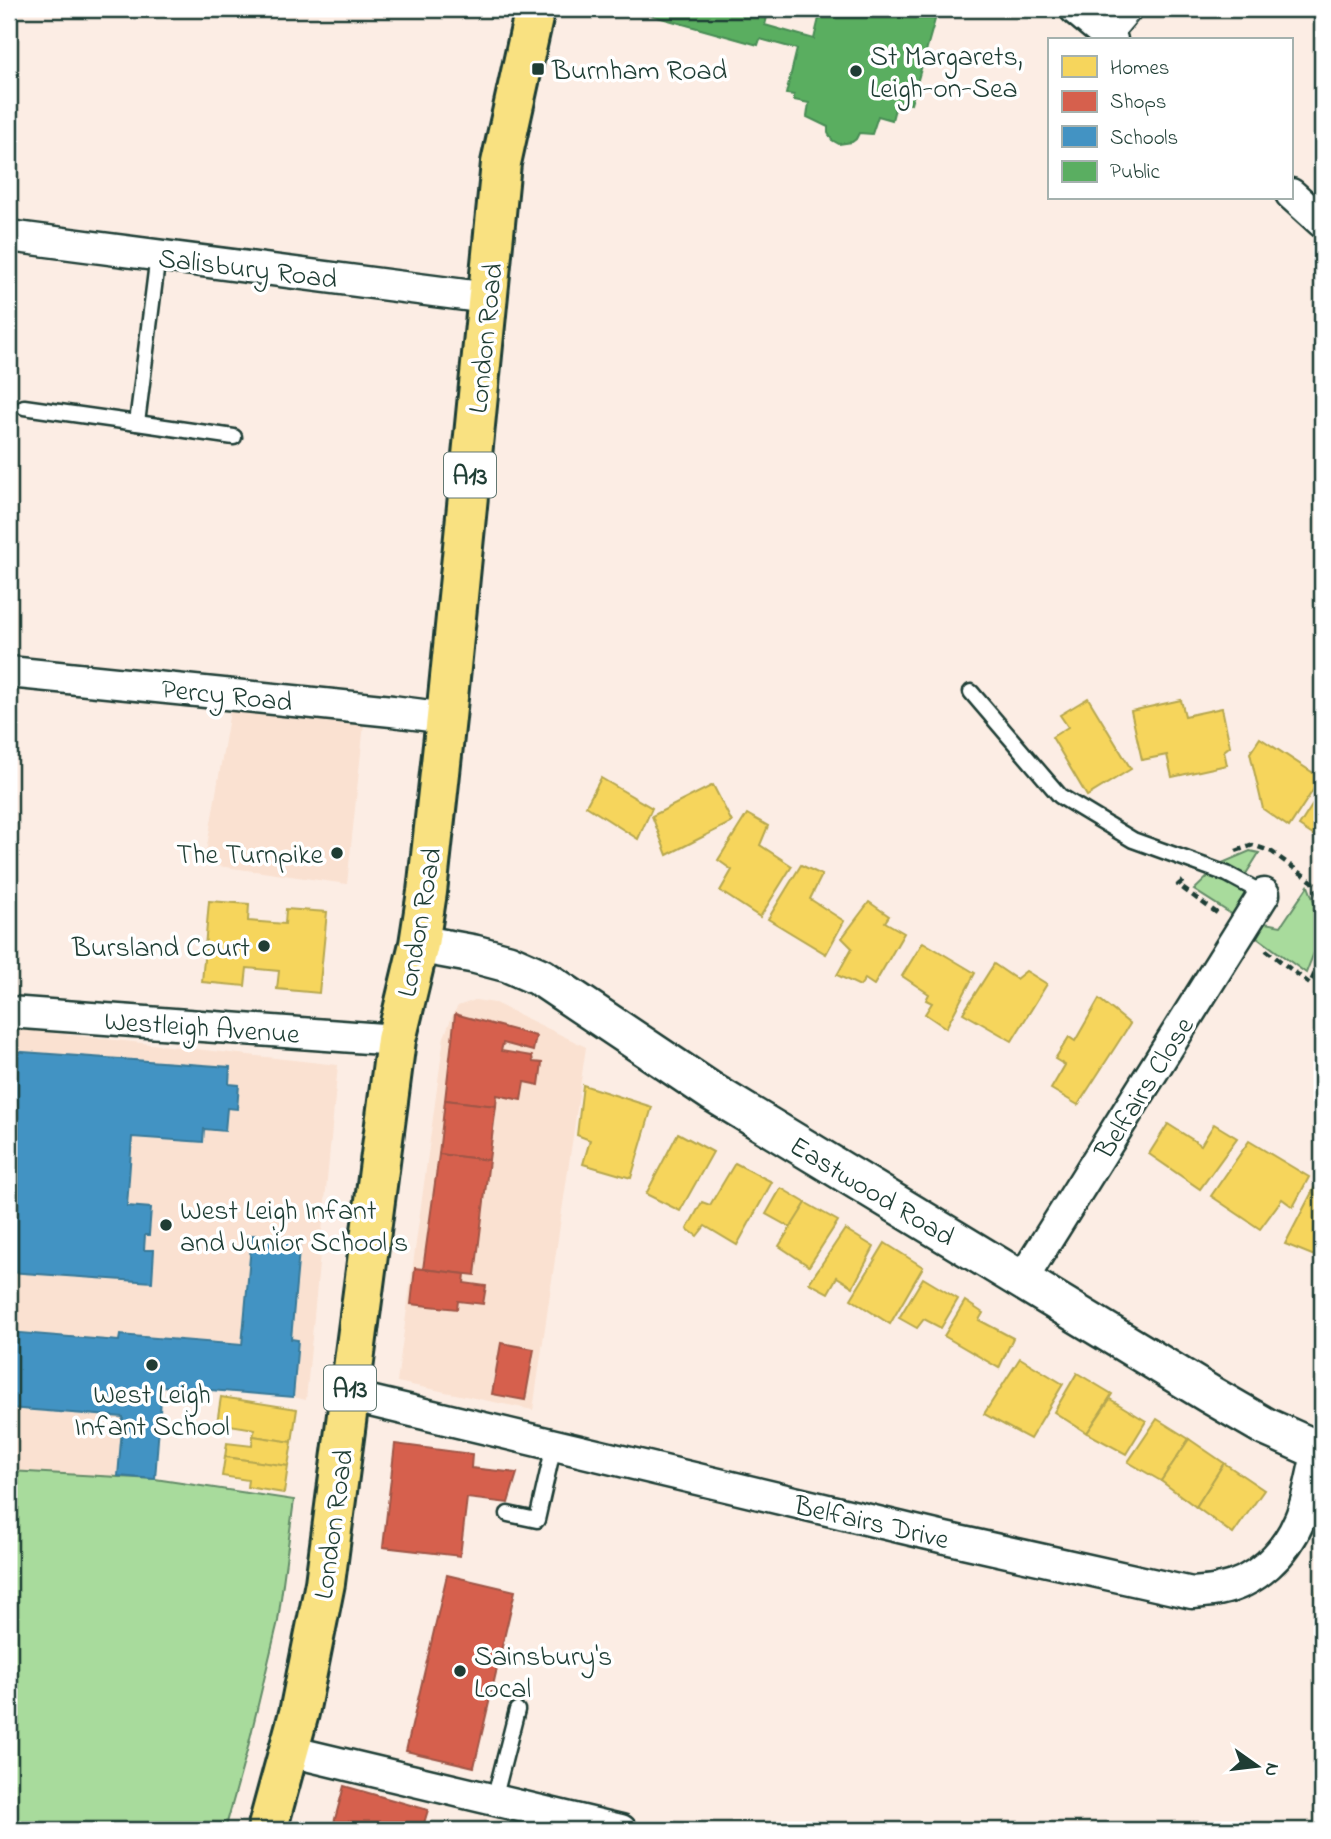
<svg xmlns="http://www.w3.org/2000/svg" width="1331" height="1839" viewBox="0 0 1331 1839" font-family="'Indie Flower',sans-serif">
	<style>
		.built { fill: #fae1d1 }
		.green { fill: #a8db9c; stroke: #648c68; stroke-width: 2 }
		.homes { fill: #f6d55c; stroke: #b6a750; stroke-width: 2 }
		.shops { fill: #d6604d; stroke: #9f5646; stroke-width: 2 }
		.schools { fill: #4393c3; stroke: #387998; stroke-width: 2 }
		.public { fill: #5aae61; stroke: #488c54; stroke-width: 2 }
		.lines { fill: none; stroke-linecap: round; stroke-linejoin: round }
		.service-casing { stroke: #1f3d34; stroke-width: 19 }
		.minor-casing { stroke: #1f3d34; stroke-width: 35 }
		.tertiary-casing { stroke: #1f3d34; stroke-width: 42 }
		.primary-casing { stroke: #1f3d34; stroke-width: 44 }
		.path { stroke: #1f3d34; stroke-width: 4.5; stroke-dasharray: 7 5; stroke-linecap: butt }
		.service { stroke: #fff; stroke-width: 14 }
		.minor { stroke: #fff; stroke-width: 30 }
		.tertiary { stroke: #fff; stroke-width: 37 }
		.primary { stroke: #f9e181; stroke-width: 38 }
		.poi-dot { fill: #1f3d34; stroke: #fff; stroke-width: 2.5 }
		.labels { text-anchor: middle; stroke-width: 7; stroke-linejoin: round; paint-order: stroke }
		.shield { fill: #fff; stroke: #627771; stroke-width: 2 }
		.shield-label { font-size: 26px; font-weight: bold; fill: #1f3d34 }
		.poi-label { font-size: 28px; fill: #1f3d34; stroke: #fff; text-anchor: start }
		.street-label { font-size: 28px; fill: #1f3d34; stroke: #fff }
	</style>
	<rect width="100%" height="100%" fill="#fcede4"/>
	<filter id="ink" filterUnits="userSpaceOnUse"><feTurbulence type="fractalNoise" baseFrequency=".0143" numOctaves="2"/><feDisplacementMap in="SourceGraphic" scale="14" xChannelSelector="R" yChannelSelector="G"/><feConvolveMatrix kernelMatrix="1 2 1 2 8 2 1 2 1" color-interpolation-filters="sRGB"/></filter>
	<g filter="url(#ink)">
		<!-- built -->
		<g class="built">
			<polygon points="230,711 364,724 347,884 204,864"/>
			<polygon points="475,1000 495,1003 586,1047 533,1410 397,1382 444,1037 453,1014 458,1006"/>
			<polygon points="9,1028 338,1065 306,1400 293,1397 163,1386 155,1479 9,1471"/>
		</g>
		<!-- green -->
		<g class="green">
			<polygon points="1250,851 1259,853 1239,885 1253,898 1241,920 1194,890 1222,863"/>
			<polygon points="1308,886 1322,922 1322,932 1306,973 1257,937 1265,923 1281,926"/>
			<polygon points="9,1471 155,1479 294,1500 278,1621 247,1751 225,1830 9,1830"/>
		</g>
		<!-- homes -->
		<g class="homes">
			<polygon points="1088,698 1131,769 1087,796 1052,737 1068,727 1060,715"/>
			<polygon points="1181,700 1185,716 1222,708 1230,746 1224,751 1227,765 1172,777 1167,755 1142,760 1131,711"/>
			<polygon points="1260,738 1321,778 1289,827 1263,809 1250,753"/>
			<polygon points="601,778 652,808 638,839 586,806"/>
			<polygon points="713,785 732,822 667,855 652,816"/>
			<polygon points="1322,790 1322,841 1299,826"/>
			<polygon points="747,814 768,826 760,845 792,866 760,917 720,891 732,870 718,860"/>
			<polygon points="801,865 822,875 810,899 844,921 826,954 768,919"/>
			<polygon points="209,901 249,904 248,921 285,924 286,909 327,912 319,993 277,989 279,971 247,968 245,986 202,982"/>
			<polygon points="869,902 889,916 885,922 904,933 874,985 865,979 860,986 837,975 852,948 842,938"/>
			<polygon points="923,942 975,973 946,1028 925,1014 932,1003 926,1000 929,994 902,976"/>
			<polygon points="994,964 1016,979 1026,971 1047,984 1012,1041 963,1013"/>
			<polygon points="1099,999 1130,1024 1078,1105 1051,1089 1065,1065 1055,1059 1069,1037 1075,1041"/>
			<polygon points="583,1085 652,1107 631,1178 583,1164 590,1140 577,1135"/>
			<polygon points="1168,1124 1201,1145 1214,1124 1237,1138 1200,1189 1149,1154"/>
			<polygon points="678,1133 713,1152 680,1211 646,1194"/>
			<polygon points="1249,1141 1309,1177 1293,1207 1282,1199 1260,1229 1211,1196"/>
			<polygon points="735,1163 772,1182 737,1245 705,1226 697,1236 687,1229 702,1202 710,1205"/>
			<polygon points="1322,1173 1322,1259 1285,1244"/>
			<polygon points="781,1188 806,1203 791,1228 766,1214"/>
			<polygon points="806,1203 838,1221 809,1266 779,1246"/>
			<polygon points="845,1229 874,1247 853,1287 837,1277 828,1293 809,1283"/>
			<polygon points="885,1243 923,1267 890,1324 851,1299"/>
			<polygon points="923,1278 958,1299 941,1328 924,1319 917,1328 899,1318"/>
			<polygon points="965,1301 983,1313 979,1320 1013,1338 999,1368 944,1336"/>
			<polygon points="1020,1358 1063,1384 1030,1439 984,1414"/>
			<polygon points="1077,1373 1112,1394 1087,1433 1054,1412"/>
			<polygon points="221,1397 297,1409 292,1442 253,1436 255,1429 217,1423"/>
			<polygon points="1110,1399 1146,1421 1126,1454 1087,1433"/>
			<polygon points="1157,1419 1189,1439 1161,1481 1128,1462"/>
			<polygon points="253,1436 292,1442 288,1466 225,1457 227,1443 252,1446"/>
			<polygon points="1189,1439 1224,1463 1196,1507 1161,1481"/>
			<polygon points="225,1457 288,1466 284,1493 247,1487 248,1480 222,1476"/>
			<polygon points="1224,1463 1264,1490 1233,1534 1196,1507"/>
			<polygon points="1322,1567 1322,1599 1315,1597"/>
		</g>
		<!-- shops -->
		<g class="shops">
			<polygon points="455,1014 536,1036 533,1051 503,1043 501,1051 532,1056 533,1062 542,1063 539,1085 524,1082 521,1100 497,1095 496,1106 445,1100"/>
			<polygon points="445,1100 496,1106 489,1160 439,1154"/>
			<polygon points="439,1154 489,1160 475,1275 423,1269"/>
			<polygon points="415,1268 465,1274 464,1283 486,1286 483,1304 458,1301 457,1309 411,1304"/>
			<polygon points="501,1343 534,1349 525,1400 492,1394"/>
			<polygon points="395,1444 472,1454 471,1468 517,1473 508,1503 467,1498 460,1556 383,1547"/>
			<polygon points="447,1575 515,1591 474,1767 406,1751"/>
			<polygon points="344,1786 428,1810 422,1830 332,1830"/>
		</g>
		<!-- schools -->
		<g class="schools">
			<polygon points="9,1051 230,1067 229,1084 239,1085 237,1109 227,1108 225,1131 204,1129 203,1142 132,1137 127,1206 151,1208 149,1235 145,1235 144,1250 154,1250 152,1282 9,1272"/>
			<polygon points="252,1235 300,1239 291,1339 298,1340 293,1397 162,1386 155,1479 118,1476 123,1417 9,1408 9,1332 119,1341 120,1335 242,1345"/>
		</g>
		<!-- public -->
		<polygon class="public" points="636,9 769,9 765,25 814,39 820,14 832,17 834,9 938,9 911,104 897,101 892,120 878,116 872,134 859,133 856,139 852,142 839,144 832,140 828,133 828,127 807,117 809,103 794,100 794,95 786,94 797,49 760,39 758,45 636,11"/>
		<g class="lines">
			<!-- service casing -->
			<g class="service-casing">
				<g id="service">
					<polyline points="158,255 137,423 234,437"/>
					<polyline points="24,407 137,423"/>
					<polyline points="971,692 1060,796 1133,840 1227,874 1264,894"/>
					<polyline points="508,1514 537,1520 554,1445"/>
					<polyline points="494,1800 517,1710"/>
				</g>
			</g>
			<!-- minor casing -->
			<g class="minor-casing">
				<g id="minor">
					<polyline points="1075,9 1112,40"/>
					<polyline points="1105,34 1126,9"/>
					<polyline points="1291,194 1322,222"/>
					<polyline points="9,236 488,298"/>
					<polyline points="9,672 392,711 446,718"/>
					<polyline points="9,1012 396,1040"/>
					<polyline points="1022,1280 1264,894"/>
					<path d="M 349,1396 L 945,1538 L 1192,1593 C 1200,1592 1210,1592 1218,1590 C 1256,1583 1286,1553 1300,1519 C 1309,1498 1312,1473 1318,1451"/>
					<polyline points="289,1751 621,1830"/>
				</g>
			</g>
			<!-- tertiary casing -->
			<g class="tertiary-casing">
				<polyline id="tertiary" points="419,944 474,954 508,963 542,978 712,1092 1209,1394 1266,1427 1322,1452"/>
			</g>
			<!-- primary casing -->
			<g class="primary-casing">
				<polyline id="primary" points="267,1830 299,1713 325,1583 396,1040 419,944 427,892 446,718 501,163 535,9"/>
			</g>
			<!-- path -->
			<g class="path">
				<polyline points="1236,851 1253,845 1272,852 1313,882 1322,905"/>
				<polyline points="1183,881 1178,885 1217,913"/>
				<polyline points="1266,950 1310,984 1322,957"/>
			</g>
			<!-- service -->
			<use href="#service" class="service"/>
			<!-- minor -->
			<use href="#minor" class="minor"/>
			<!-- tertiary -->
			<use href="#tertiary" class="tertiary"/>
			<!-- primary -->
			<use href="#primary" class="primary"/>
		</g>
	</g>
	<!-- markers -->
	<g class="poi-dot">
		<rect x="531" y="62" width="14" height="14" rx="3.5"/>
		<circle cx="856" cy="71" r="7"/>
		<circle cx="337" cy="853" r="7"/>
		<circle cx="264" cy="946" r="7"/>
		<circle cx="166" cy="1225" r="7"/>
		<circle cx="152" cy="1365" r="7"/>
		<circle cx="460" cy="1671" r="7"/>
	</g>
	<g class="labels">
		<!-- shield labels -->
		<g class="shield">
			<rect x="444" y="452.5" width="52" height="45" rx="5"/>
			<rect x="324" y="1365.5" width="52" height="45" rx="5"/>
		</g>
		<g class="shield-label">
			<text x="470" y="484">A13</text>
			<text x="350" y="1397">A13</text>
		</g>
		<!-- poi labels -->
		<g class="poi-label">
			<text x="870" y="65">St Margarets,<tspan x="870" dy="32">Leigh-on-Sea</tspan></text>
			<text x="552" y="79">Burnham Road</text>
			<text x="323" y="863" text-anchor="end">The Turnpike</text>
			<text x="250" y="956" text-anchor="end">Bursland Court</text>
			<text x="180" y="1219">West Leigh Infant<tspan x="180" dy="32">and Junior School s</tspan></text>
			<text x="152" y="1403" text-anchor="middle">West Leigh<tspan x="152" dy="32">Infant School</tspan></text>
			<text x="474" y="1665">Sainsbury's<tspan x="474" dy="32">Local</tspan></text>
		</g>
		<!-- street labels -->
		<g class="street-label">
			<text transform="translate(248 267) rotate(7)" y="10">Salisbury Road</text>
			<text transform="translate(484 338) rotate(-84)" y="10">London Road</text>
			<text transform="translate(227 694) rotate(6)" y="10">Percy Road</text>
			<text transform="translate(418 922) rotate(-80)" y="10">London Road</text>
			<text transform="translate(202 1026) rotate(4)" y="10">Westleigh Avenue</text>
			<text transform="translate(1143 1087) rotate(-58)" y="10">Belfairs Close</text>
			<text transform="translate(873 1190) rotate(31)" y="10">Eastwood Road</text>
			<text transform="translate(872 1521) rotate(13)" y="10">Belfairs Drive</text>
			<text transform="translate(332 1524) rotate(-82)" y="10">London Road</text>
		</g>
	</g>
	<!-- margin -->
	<rect width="1331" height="1839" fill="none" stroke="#fff" stroke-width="35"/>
	<rect x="18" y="18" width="1296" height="1804" fill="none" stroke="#1f3d34" stroke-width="2.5" filter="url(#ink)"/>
	<!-- legend -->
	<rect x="1048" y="38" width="245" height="161" fill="#ffffff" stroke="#a5b1ae" stroke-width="2"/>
	<rect x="1062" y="56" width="35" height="21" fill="#f6d55c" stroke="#a5b1ae" stroke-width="2"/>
	<text x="1110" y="74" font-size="21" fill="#1f3d34">Homes</text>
	<rect x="1062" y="91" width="35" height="21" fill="#d6604d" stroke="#a5b1ae" stroke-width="2"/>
	<text x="1110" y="108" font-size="21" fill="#1f3d34">Shops</text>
	<rect x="1062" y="126" width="35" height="21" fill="#4393c3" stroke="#a5b1ae" stroke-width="2"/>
	<text x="1110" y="144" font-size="21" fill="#1f3d34">Schools</text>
	<rect x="1062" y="161" width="35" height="21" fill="#5aae61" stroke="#a5b1ae" stroke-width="2"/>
	<text x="1110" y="178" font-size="21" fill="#1f3d34">Public</text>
	<!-- north arrow -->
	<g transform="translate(1257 1766) rotate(104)" stroke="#ffffff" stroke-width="5" paint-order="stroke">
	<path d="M0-5L12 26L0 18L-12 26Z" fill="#1f3d34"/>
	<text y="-10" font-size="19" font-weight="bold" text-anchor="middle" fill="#1f3d34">N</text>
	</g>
</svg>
